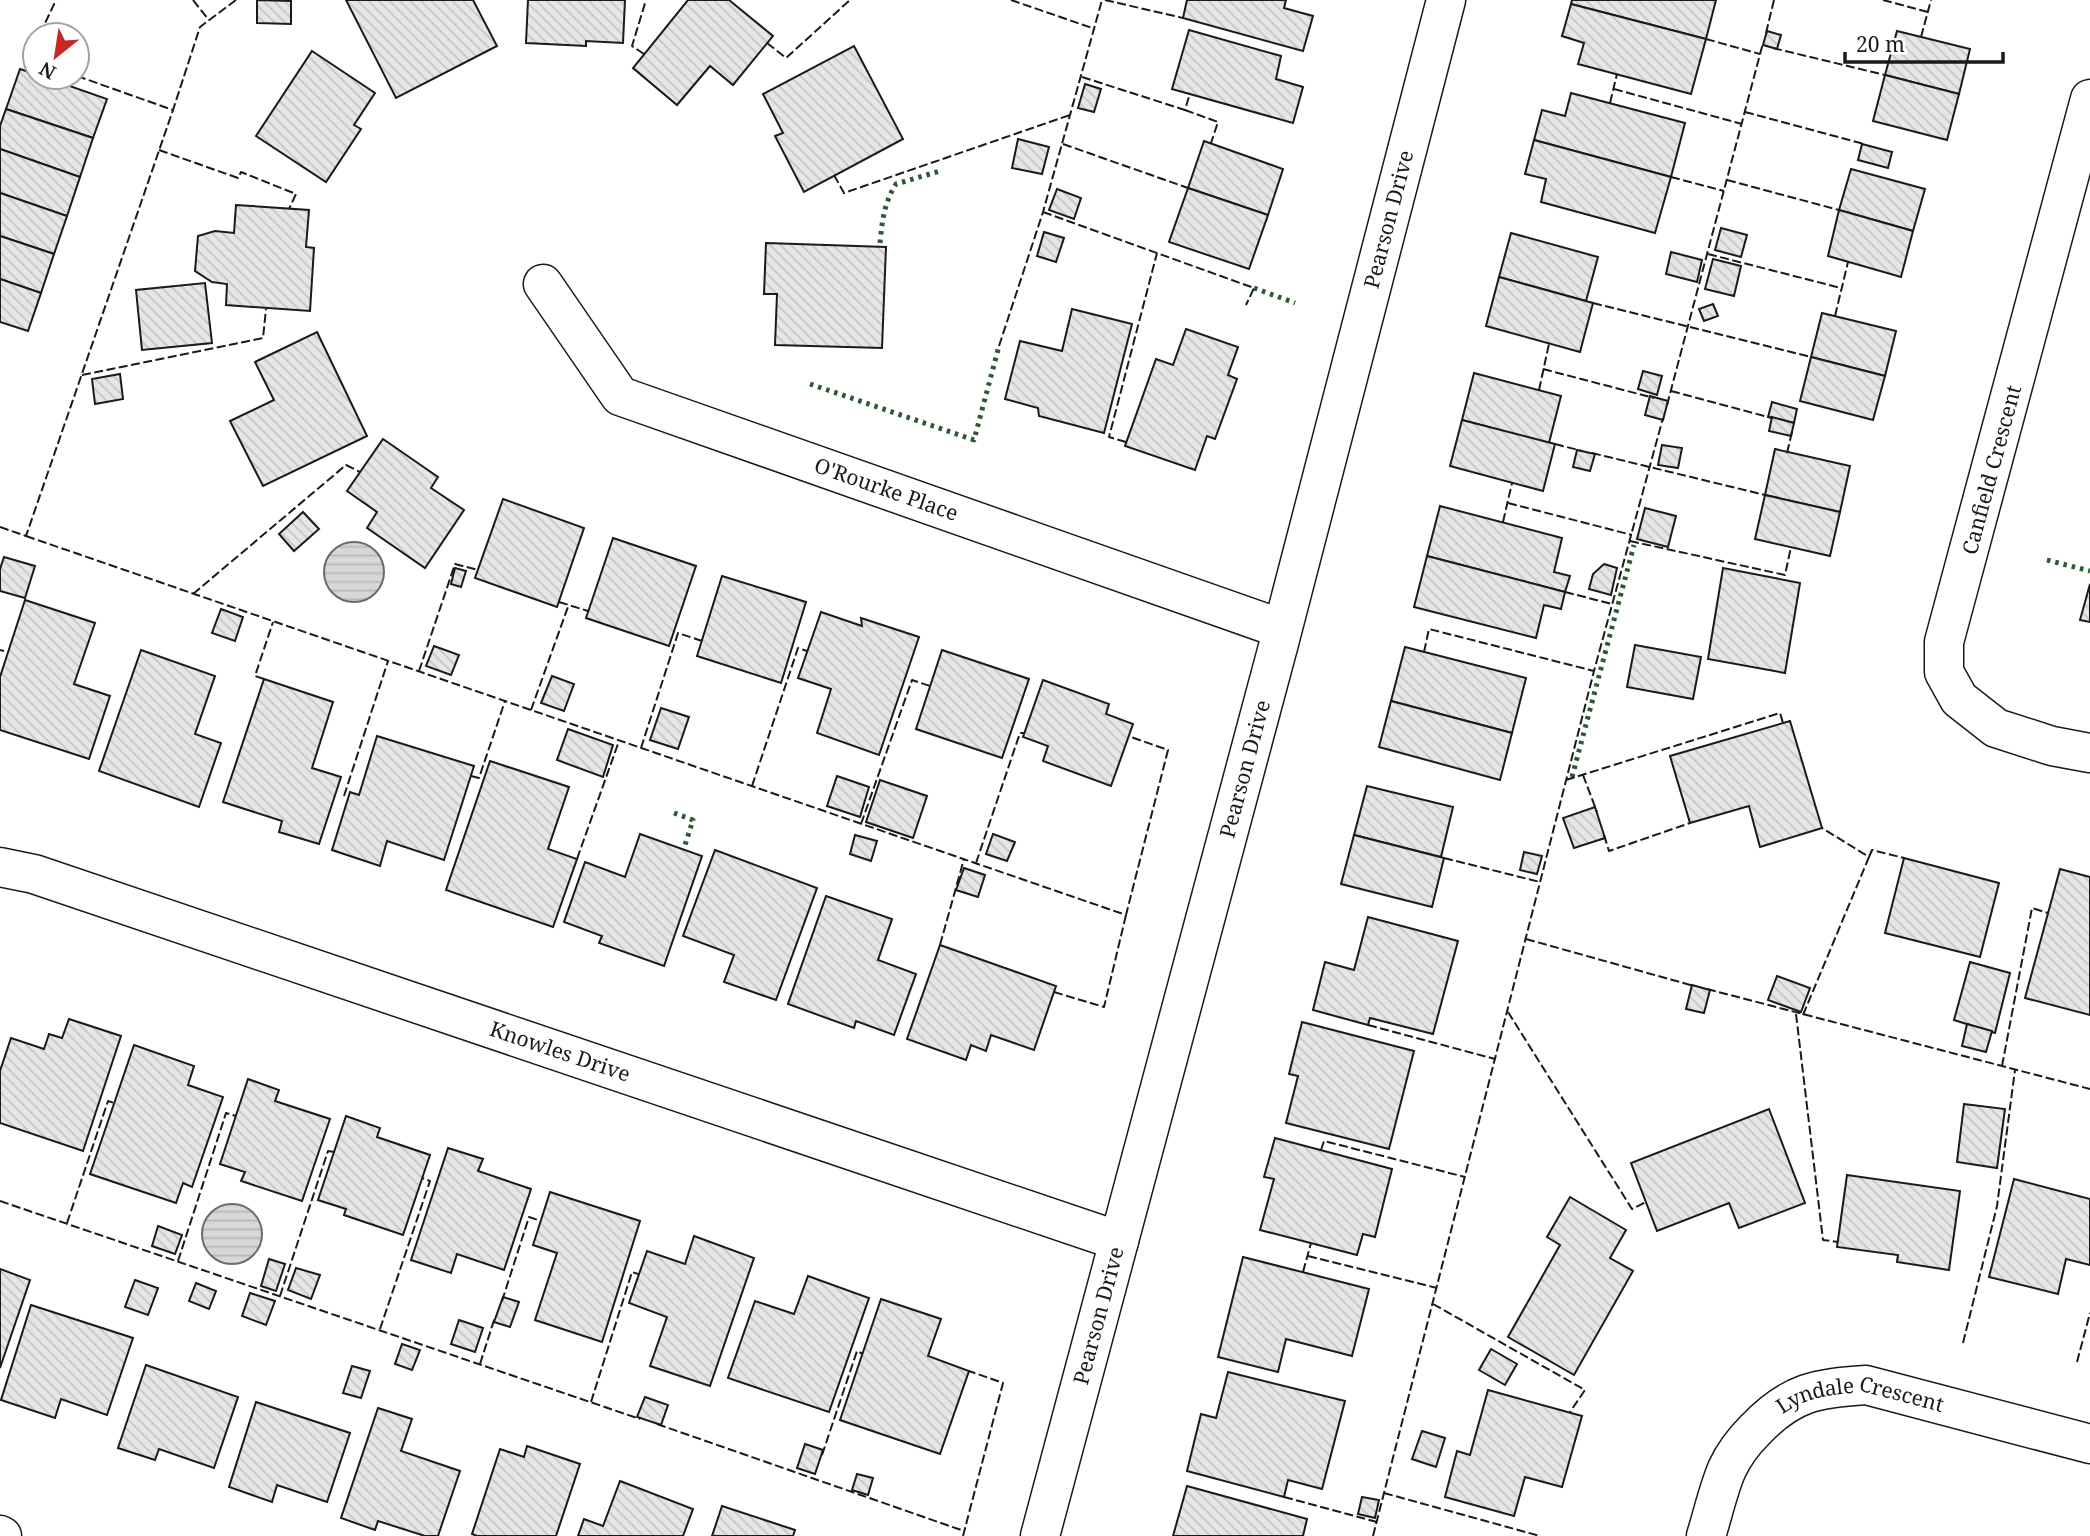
<svg xmlns="http://www.w3.org/2000/svg" width="2090" height="1536" viewBox="0 0 2090 1536" font-family="'Noto Serif',serif">
	<style>
		.water { fill: url(#water-rules); stroke: #6a6a6a; stroke-width: 2 }
		.building { fill: url(#building-back-hatch); stroke: #1a1a1a; stroke-width: 2 }
		.lines { fill: none; stroke-linecap: round; stroke-linejoin: round }
		.minor-casing { stroke: #1a1a1a; stroke-width: 41 }
		.minor { stroke: #fff; stroke-width: 38 }
		.hedge { stroke: #2b5a34; stroke-width: 5; stroke-dasharray: 3.5 5; stroke-linecap: butt }
		.fence { stroke: #1a1a1a; stroke-width: 2; stroke-dasharray: 9 3.5; stroke-linecap: butt }
		.labels { text-anchor: middle; stroke-width: 5; stroke-linejoin: round; paint-order: stroke }
		.street-label { font-size: 21px; fill: #1a1a1a; stroke: #fff }
	</style>
	<defs>
		<pattern id="water-rules" width="6" height="5" patternUnits="userSpaceOnUse" patternTransform="scale(1.75)"><rect width="6" height="5" fill="#d7d7d7"/><path d="M0 2.5h6" fill="none" stroke="#b8b8b8"/></pattern>
		<pattern id="building-back-hatch" width="6" height="6" patternUnits="userSpaceOnUse" patternTransform="scale(1.75)"><rect width="6" height="6" fill="#e6e6e6"/><path d="M-1 5l2 2M0 0l6 6M5-1l2 2" fill="none" stroke="#c5c5c5"/></pattern>
	</defs>
	<rect width="100%" height="100%" fill="#fff"/>
	<!-- water -->
	<g class="water">
		<circle cx="354" cy="572" r="30"/>
		<circle cx="232" cy="1234" r="30"/>
	</g>
	<!-- building -->
	<g class="building">
		<polygon points="257,0 291,1 291,24 257,23"/>
		<polygon points="346,0 473,0 497,46 396,98"/>
		<polygon points="528,0 625,0 623,43 586,41 586,46 526,43"/>
		<polygon points="688,0 729,0 773,36 733,85 710,66 677,105 633,68"/>
		<polygon points="1187,0 1286,0 1284,8 1313,16 1303,51 1183,18"/>
		<polygon points="1572,0 1716,0 1706,39 1571,4"/>
		<polygon points="1571,4 1706,39 1691,94 1578,64 1584,43 1562,36"/>
		<polygon points="1189,30 1281,56 1276,79 1303,87 1293,123 1172,89"/>
		<polygon points="1767,31 1781,35 1777,49 1763,45"/>
		<polygon points="1897,31 1970,49 1959,94 1885,75"/>
		<polygon points="854,46 903,139 804,192 775,136 783,133 763,94"/>
		<polygon points="312,51 375,93 354,125 361,129 326,182 256,136"/>
		<polygon points="20,69 35,74 35,77 44,77 107,99 93,138 6,109"/>
		<polygon points="1885,75 1959,94 1947,140 1873,121"/>
		<polygon points="1085,84 1101,89 1094,112 1078,108"/>
		<polygon points="1571,93 1685,123 1671,177 1534,140 1542,110 1565,116"/>
		<polygon points="6,109 93,138 80,177 0,149 0,126"/>
		<polygon points="1018,139 1049,147 1042,174 1012,168"/>
		<polygon points="1534,140 1671,177 1655,233 1541,202 1546,179 1525,174"/>
		<polygon points="1204,141 1283,169 1268,215 1188,188"/>
		<polygon points="1862,144 1892,152 1888,168 1858,160"/>
		<polygon points="0,149 80,177 67,216 0,193"/>
		<polygon points="1851,169 1925,189 1913,231 1839,210"/>
		<polygon points="1188,188 1268,215 1249,269 1169,242"/>
		<polygon points="1057,189 1081,198 1074,219 1049,210"/>
		<polygon points="0,193 67,216 54,254 0,236"/>
		<polygon points="236,205 309,210 306,247 314,248 310,311 226,305 227,284 212,282 195,271 198,236 215,231 234,233"/>
		<polygon points="1839,210 1913,231 1901,277 1828,256"/>
		<polygon points="1721,228 1747,235 1741,257 1715,250"/>
		<polygon points="1044,232 1064,238 1056,262 1037,256"/>
		<polygon points="1511,233 1598,257 1586,301 1499,277"/>
		<polygon points="0,236 54,254 41,293 0,279"/>
		<polygon points="766,243 886,247 882,348 775,345 777,294 764,294"/>
		<polygon points="1671,252 1702,260 1697,282 1666,274"/>
		<polygon points="1713,259 1741,266 1734,296 1705,289"/>
		<polygon points="1499,277 1593,303 1580,352 1486,326"/>
		<polygon points="0,279 41,293 28,331 0,322"/>
		<polygon points="205,283 212,343 142,350 136,290"/>
		<polygon points="1713,304 1718,316 1704,321 1699,309"/>
		<polygon points="1072,309 1132,324 1104,433 1039,416 1038,408 1005,399 1020,341 1062,351"/>
		<polygon points="1822,313 1896,331 1885,376 1811,357"/>
		<polygon points="1186,329 1238,347 1228,375 1237,379 1215,439 1207,436 1195,470 1125,446 1156,359 1173,365"/>
		<polygon points="317,332 367,436 263,486 230,421 274,400 255,362"/>
		<polygon points="1811,357 1885,376 1873,420 1800,401"/>
		<polygon points="1643,371 1662,376 1657,395 1638,389"/>
		<polygon points="1474,373 1561,396 1549,443 1462,420"/>
		<polygon points="120,374 123,399 95,404 92,379"/>
		<polygon points="1650,396 1668,401 1663,420 1645,415"/>
		<polygon points="1772,402 1797,409 1794,423 1768,417"/>
		<polygon points="1772,417 1794,423 1791,436 1769,431"/>
		<polygon points="1462,420 1555,444 1543,491 1450,466"/>
		<polygon points="383,439 438,477 431,488 464,510 425,568 367,528 377,512 347,491"/>
		<polygon points="1662,445 1682,448 1678,468 1658,465"/>
		<polygon points="1775,449 1850,466 1840,512 1765,495"/>
		<polygon points="1577,450 1595,454 1590,471 1573,467"/>
		<polygon points="1765,495 1840,512 1830,556 1755,539"/>
		<polygon points="503,499 584,528 557,607 475,578"/>
		<polygon points="1440,506 1562,538 1554,572 1570,576 1565,592 1427,556"/>
		<polygon points="1645,508 1676,516 1668,547 1637,539"/>
		<polygon points="303,512 319,529 294,551 279,534"/>
		<polygon points="613,538 696,566 669,646 586,618"/>
		<polygon points="1427,556 1565,592 1561,609 1544,605 1536,638 1414,607"/>
		<polygon points="4,557 35,566 25,598 0,591 0,569"/>
		<polygon points="1604,564 1617,568 1611,595 1589,589 1593,574"/>
		<polygon points="455,568 466,571 461,587 451,584"/>
		<polygon points="1723,568 1800,583 1785,673 1708,659"/>
		<polygon points="722,576 806,602 781,683 697,656"/>
		<polygon points="2090,584 2090,622 2080,620"/>
		<polygon points="25,600 95,623 74,684 110,696 89,759 0,730 0,677"/>
		<polygon points="221,609 243,617 235,641 212,633"/>
		<polygon points="821,612 862,626 861,618 919,637 879,755 817,733 831,689 798,678"/>
		<polygon points="1635,645 1701,657 1693,699 1627,687"/>
		<polygon points="434,646 459,655 451,675 426,666"/>
		<polygon points="1405,647 1526,678 1512,733 1391,701"/>
		<polygon points="141,650 215,676 195,734 221,743 199,807 99,771"/>
		<polygon points="942,650 1029,679 1002,758 916,729"/>
		<polygon points="552,676 574,684 564,711 541,703"/>
		<polygon points="264,679 333,702 312,768 341,777 319,844 279,832 282,821 223,802"/>
		<polygon points="1043,680 1109,704 1106,714 1133,724 1111,786 1043,761 1048,746 1023,737"/>
		<polygon points="1391,701 1512,733 1500,780 1379,747"/>
		<polygon points="661,708 689,717 678,749 650,740"/>
		<polygon points="1790,721 1822,828 1760,847 1749,806 1690,823 1670,756"/>
		<polygon points="568,729 613,745 603,777 557,760"/>
		<polygon points="377,736 474,766 444,860 387,841 380,866 332,850 350,792 359,795"/>
		<polygon points="490,761 569,787 548,849 577,859 553,927 446,890"/>
		<polygon points="837,776 869,787 860,817 827,806"/>
		<polygon points="880,780 927,796 913,838 866,822"/>
		<polygon points="1367,786 1453,807 1441,857 1354,835"/>
		<polygon points="1595,807 1605,838 1574,848 1563,818"/>
		<polygon points="640,834 702,856 664,966 599,943 602,936 564,922 585,862 625,877"/>
		<polygon points="993,834 1015,842 1007,861 986,854"/>
		<polygon points="855,835 877,841 871,861 850,854"/>
		<polygon points="1354,835 1444,858 1432,907 1341,884"/>
		<polygon points="715,850 817,888 776,1000 724,982 734,955 683,936"/>
		<polygon points="1524,852 1542,856 1537,874 1520,870"/>
		<polygon points="1904,858 1999,883 1980,957 1885,933"/>
		<polygon points="964,868 985,875 978,897 956,890"/>
		<polygon points="2060,869 2090,877 2090,1015 2025,998"/>
		<polygon points="826,896 892,919 878,960 916,974 894,1035 856,1021 854,1028 788,1004"/>
		<polygon points="1368,917 1458,941 1433,1034 1370,1018 1368,1025 1313,1010 1325,962 1354,970"/>
		<polygon points="940,945 1056,986 1034,1050 991,1035 986,1051 971,1045 966,1060 907,1039"/>
		<polygon points="1970,962 2010,973 1995,1033 1954,1020"/>
		<polygon points="1777,976 1810,988 1801,1012 1768,1000"/>
		<polygon points="1692,985 1710,990 1704,1013 1686,1009"/>
		<polygon points="69,1019 121,1036 83,1151 0,1123 0,1071 11,1038 44,1049 49,1034 62,1038"/>
		<polygon points="1302,1022 1414,1051 1389,1149 1286,1123 1298,1076 1289,1074"/>
		<polygon points="1967,1024 1992,1031 1986,1052 1962,1046"/>
		<polygon points="134,1045 194,1066 188,1085 223,1097 192,1187 183,1183 176,1203 90,1174"/>
		<polygon points="248,1079 279,1090 275,1101 330,1119 302,1201 241,1181 245,1172 220,1164"/>
		<polygon points="1964,1104 2005,1109 1997,1168 1957,1162"/>
		<polygon points="1769,1109 1805,1203 1739,1228 1729,1203 1657,1231 1631,1163"/>
		<polygon points="346,1116 380,1128 377,1137 430,1155 403,1235 344,1215 346,1209 318,1200"/>
		<polygon points="1275,1138 1392,1169 1375,1237 1363,1234 1357,1255 1260,1230 1274,1179 1264,1177"/>
		<polygon points="448,1148 483,1159 478,1171 531,1189 504,1270 457,1254 451,1273 411,1260"/>
		<polygon points="1847,1175 1960,1191 1949,1270 1897,1262 1898,1255 1837,1247"/>
		<polygon points="2014,1179 2090,1199 2090,1265 2066,1259 2058,1294 1989,1277"/>
		<polygon points="550,1192 640,1221 602,1342 535,1320 557,1253 533,1245"/>
		<polygon points="1570,1197 1626,1230 1610,1258 1633,1271 1574,1375 1508,1337 1560,1245 1547,1237"/>
		<polygon points="158,1226 182,1235 175,1254 152,1246"/>
		<polygon points="694,1236 754,1258 710,1386 650,1366 667,1317 629,1303 647,1251 685,1264"/>
		<polygon points="1243,1257 1369,1289 1352,1356 1286,1339 1278,1372 1218,1357"/>
		<polygon points="269,1259 285,1264 276,1291 261,1286"/>
		<polygon points="296,1268 320,1275 311,1299 288,1290"/>
		<polygon points="0,1269 30,1280 0,1368"/>
		<polygon points="808,1276 869,1298 829,1412 728,1378 755,1301 794,1314"/>
		<polygon points="135,1280 158,1288 148,1315 125,1307"/>
		<polygon points="196,1283 216,1291 209,1309 189,1301"/>
		<polygon points="250,1293 275,1301 266,1325 242,1316"/>
		<polygon points="503,1297 519,1302 510,1327 494,1322"/>
		<polygon points="881,1299 941,1319 928,1356 969,1371 940,1454 840,1420"/>
		<polygon points="31,1305 133,1338 107,1415 61,1399 55,1418 1,1400"/>
		<polygon points="459,1320 483,1328 475,1352 451,1344"/>
		<polygon points="402,1344 420,1350 412,1370 395,1364"/>
		<polygon points="1491,1349 1517,1364 1505,1385 1479,1370"/>
		<polygon points="146,1365 238,1397 214,1468 159,1449 155,1460 118,1448"/>
		<polygon points="352,1366 370,1371 361,1398 343,1393"/>
		<polygon points="1228,1372 1345,1401 1322,1489 1288,1480 1284,1497 1187,1471 1201,1414 1216,1418"/>
		<polygon points="1488,1390 1582,1416 1562,1487 1525,1477 1514,1516 1445,1497 1457,1451 1470,1455"/>
		<polygon points="645,1397 668,1405 661,1425 637,1417"/>
		<polygon points="256,1402 350,1433 327,1502 277,1485 272,1502 229,1487"/>
		<polygon points="378,1408 412,1419 401,1451 460,1471 438,1536 425,1536 378,1521 375,1530 341,1518"/>
		<polygon points="1422,1431 1445,1438 1436,1467 1412,1459"/>
		<polygon points="805,1444 823,1450 815,1474 797,1468"/>
		<polygon points="527,1446 580,1464 556,1536 477,1536 472,1534 500,1449 524,1457"/>
		<polygon points="857,1474 873,1478 868,1495 852,1490"/>
		<polygon points="620,1481 693,1509 683,1536 578,1536 584,1519 603,1526"/>
		<polygon points="1187,1486 1307,1519 1303,1536 1173,1536"/>
		<polygon points="1362,1497 1379,1500 1375,1518 1358,1514"/>
		<polygon points="722,1506 795,1530 793,1536 712,1536"/>
	</g>
	<g class="lines">
		<!-- minor casing -->
		<g class="minor-casing">
			<g id="minor">
				<polyline points="2090,99 1944,642 1944,672 1959,699 1996,728 2052,746 2090,753"/>
				<path id="s1" d="M 543,284 L 620,396 L 1282,629"/>
				<path id="s2" d="M 0,867 L 34,874 L 1119,1241"/>
				<polyline points="0,1535 2,1536"/>
				<path id="s3" d="M 1040,1536 L 1279,643 L 1446,0"/>
				<path id="s4" d="M 1706,1536 C 1713,1514 1718,1490 1727,1469 C 1734,1454 1744,1441 1755,1430 C 1791,1392 1817,1388 1866,1385 L 2090,1444"/>
			</g>
		</g>
		<!-- minor -->
		<use href="#minor" class="minor"/>
		<!-- hedge -->
		<g class="hedge">
			<path d="M 880,243 C 882,222 884,203 896,184 L 940,171"/>
			<polyline points="1254,288 1295,303"/>
			<polyline points="810,384 974,440 999,346"/>
			<polyline points="2047,560 2090,571"/>
			<polyline points="1572,777 1634,545"/>
			<polyline points="674,813 693,820 685,845"/>
		</g>
		<!-- fence -->
		<g class="fence">
			<polyline points="193,0 209,20"/>
			<polyline points="1011,0 1095,29"/>
			<polyline points="1105,0 1183,18"/>
			<polyline points="1883,0 1928,12"/>
			<polyline points="1766,33 1774,0"/>
			<polyline points="40,34 56,0"/>
			<polyline points="1921,37 1931,0"/>
			<polyline points="1706,39 1760,54"/>
			<polyline points="767,43 786,58 850,0"/>
			<polyline points="35,45 29,59 35,61"/>
			<polyline points="1773,48 1885,75"/>
			<polyline points="644,54 632,46 646,0"/>
			<polyline points="77,76 173,110 200,27 236,0"/>
			<polyline points="1082,77 1185,110 1190,93"/>
			<polyline points="1614,89 1742,124"/>
			<polyline points="1610,103 1617,74"/>
			<polyline points="1185,110 1218,122 1211,143"/>
			<polyline points="1745,112 1864,144"/>
			<polyline points="1063,144 1188,188"/>
			<polyline points="159,150 238,178 241,172 296,194 289,209"/>
			<polyline points="834,175 844,193 1070,115"/>
			<polyline points="1671,177 1724,191"/>
			<polyline points="1727,180 1839,210"/>
			<polyline points="1043,212 1254,288 1246,305"/>
			<polyline points="1708,254 1841,288"/>
			<polyline points="1593,303 1811,357"/>
			<polyline points="1835,316 1848,262"/>
			<polyline points="999,346 1043,212 1102,0"/>
			<polyline points="1543,369 1654,398"/>
			<polyline points="82,375 263,338 266,309"/>
			<polyline points="1539,390 1549,344"/>
			<polyline points="1671,391 1772,418"/>
			<polyline points="1667,405 1763,43"/>
			<polyline points="1126,442 1109,437 1157,253"/>
			<polyline points="1555,444 1582,451"/>
			<polyline points="1592,453 1765,495"/>
			<polyline points="1787,453 1792,432"/>
			<polyline points="1508,503 1632,535"/>
			<polyline points="1503,522 1512,483"/>
			<polyline points="0,527 26,536 173,110"/>
			<polyline points="26,536 1126,915 1168,750 1131,737"/>
			<polyline points="1630,541 1785,575 1791,547"/>
			<polyline points="1565,592 1612,604"/>
			<polyline points="193,594 346,465 360,472"/>
			<polyline points="559,602 588,611"/>
			<polyline points="0,650 4,651"/>
			<polyline points="1424,652 1429,629 1594,671"/>
			<polyline points="419,671 455,564 478,570"/>
			<polyline points="264,679 255,676 273,622"/>
			<polyline points="531,710 569,604"/>
			<polyline points="641,748 678,633 702,641"/>
			<polyline points="1583,775 1597,812"/>
			<polyline points="471,776 479,778 505,701"/>
			<polyline points="1566,780 1780,713 1783,723"/>
			<polyline points="752,786 798,648 807,651"/>
			<polyline points="344,796 388,661"/>
			<polyline points="861,824 912,680 930,686"/>
			<polyline points="1604,835 1609,851 1690,823"/>
			<polyline points="1869,857 1872,850 1904,858"/>
			<polyline points="1444,858 1540,882"/>
			<polyline points="577,859 619,741"/>
			<polyline points="976,863 1020,733 1024,733"/>
			<polyline points="1526,939 1694,986"/>
			<polyline points="940,945 964,859"/>
			<polyline points="1707,989 2090,1089"/>
			<polyline points="1054,992 1104,1007 1126,915"/>
			<polyline points="1508,1012 1632,1209 1646,1202"/>
			<polyline points="1796,1014 1823,1240 1838,1242"/>
			<polyline points="1803,1015 1869,857 1822,828"/>
			<polyline points="1368,1025 1495,1059"/>
			<polyline points="2002,1066 2032,908 2048,913"/>
			<polyline points="1321,1150 1324,1141 1465,1177"/>
			<polyline points="0,1201 640,1419"/>
			<polyline points="67,1223 108,1101 114,1103"/>
			<polyline points="1308,1256 1437,1288"/>
			<polyline points="178,1261 226,1113 236,1116"/>
			<polyline points="1303,1272 1311,1243"/>
			<polyline points="280,1296 328,1151 335,1152"/>
			<polyline points="502,1301 529,1217 541,1221"/>
			<polyline points="1433,1304 1585,1390 1570,1412"/>
			<polyline points="380,1329 430,1181 422,1178"/>
			<polyline points="1963,1343 1997,1206 2015,1070"/>
			<polyline points="2077,1362 2090,1313"/>
			<polyline points="480,1364 495,1317"/>
			<polyline points="591,1402 632,1272 638,1274"/>
			<polyline points="657,1424 964,1531"/>
			<polyline points="822,1455 857,1351 863,1354"/>
			<polyline points="1384,1493 1540,1536"/>
			<polyline points="1284,1497 1377,1522"/>
			<polyline points="963,1536 1003,1383 969,1371"/>
			<polyline points="1373,1536 1594,671 1663,418"/>
		</g>
	</g>
	<g class="labels">
		<!-- street labels -->
		<g class="street-label">
			<text dy="7" stroke="none"><textPath href="#s3" startOffset="1362">Pearson Drive</textPath></text>
			<text transform="translate(1992 470) rotate(-75)" y="7">Canfield Crescent</text>
			<text dy="7" stroke="none"><textPath href="#s1" startOffset="418">O'Rourke Place</textPath></text>
			<text dy="7" stroke="none"><textPath href="#s3" startOffset="794">Pearson Drive</textPath></text>
			<text dy="7" stroke="none"><textPath href="#s2" startOffset="590">Knowles Drive</textPath></text>
			<text dy="7" stroke="none"><textPath href="#s3" startOffset="228">Pearson Drive</textPath></text>
			<text dy="7" stroke="none"><textPath href="#s4" startOffset="236">Lyndale Crescent</textPath></text>
		</g>
	</g>
	<!-- north arrow -->
	<g transform="translate(56 56) rotate(210)"><circle r="33" fill="#ffffff" stroke="#a3a3a3" stroke-width="2"/>
	<path d="M0-5L12 26L0 18L-12 26Z" fill="#c62828"/>
	<text y="-10" font-size="19" font-weight="bold" text-anchor="middle" fill="#1a1a1a">N</text>
	</g>
	<!-- scale -->
	<path d="M1845 52v10h158v-10" fill="none" stroke="#1a1a1a" stroke-width="3.5"/>
	<text x="1856" y="52" font-size="21" fill="#1a1a1a" stroke="#ffffff" stroke-width="5" paint-order="stroke">20 m</text>
</svg>
